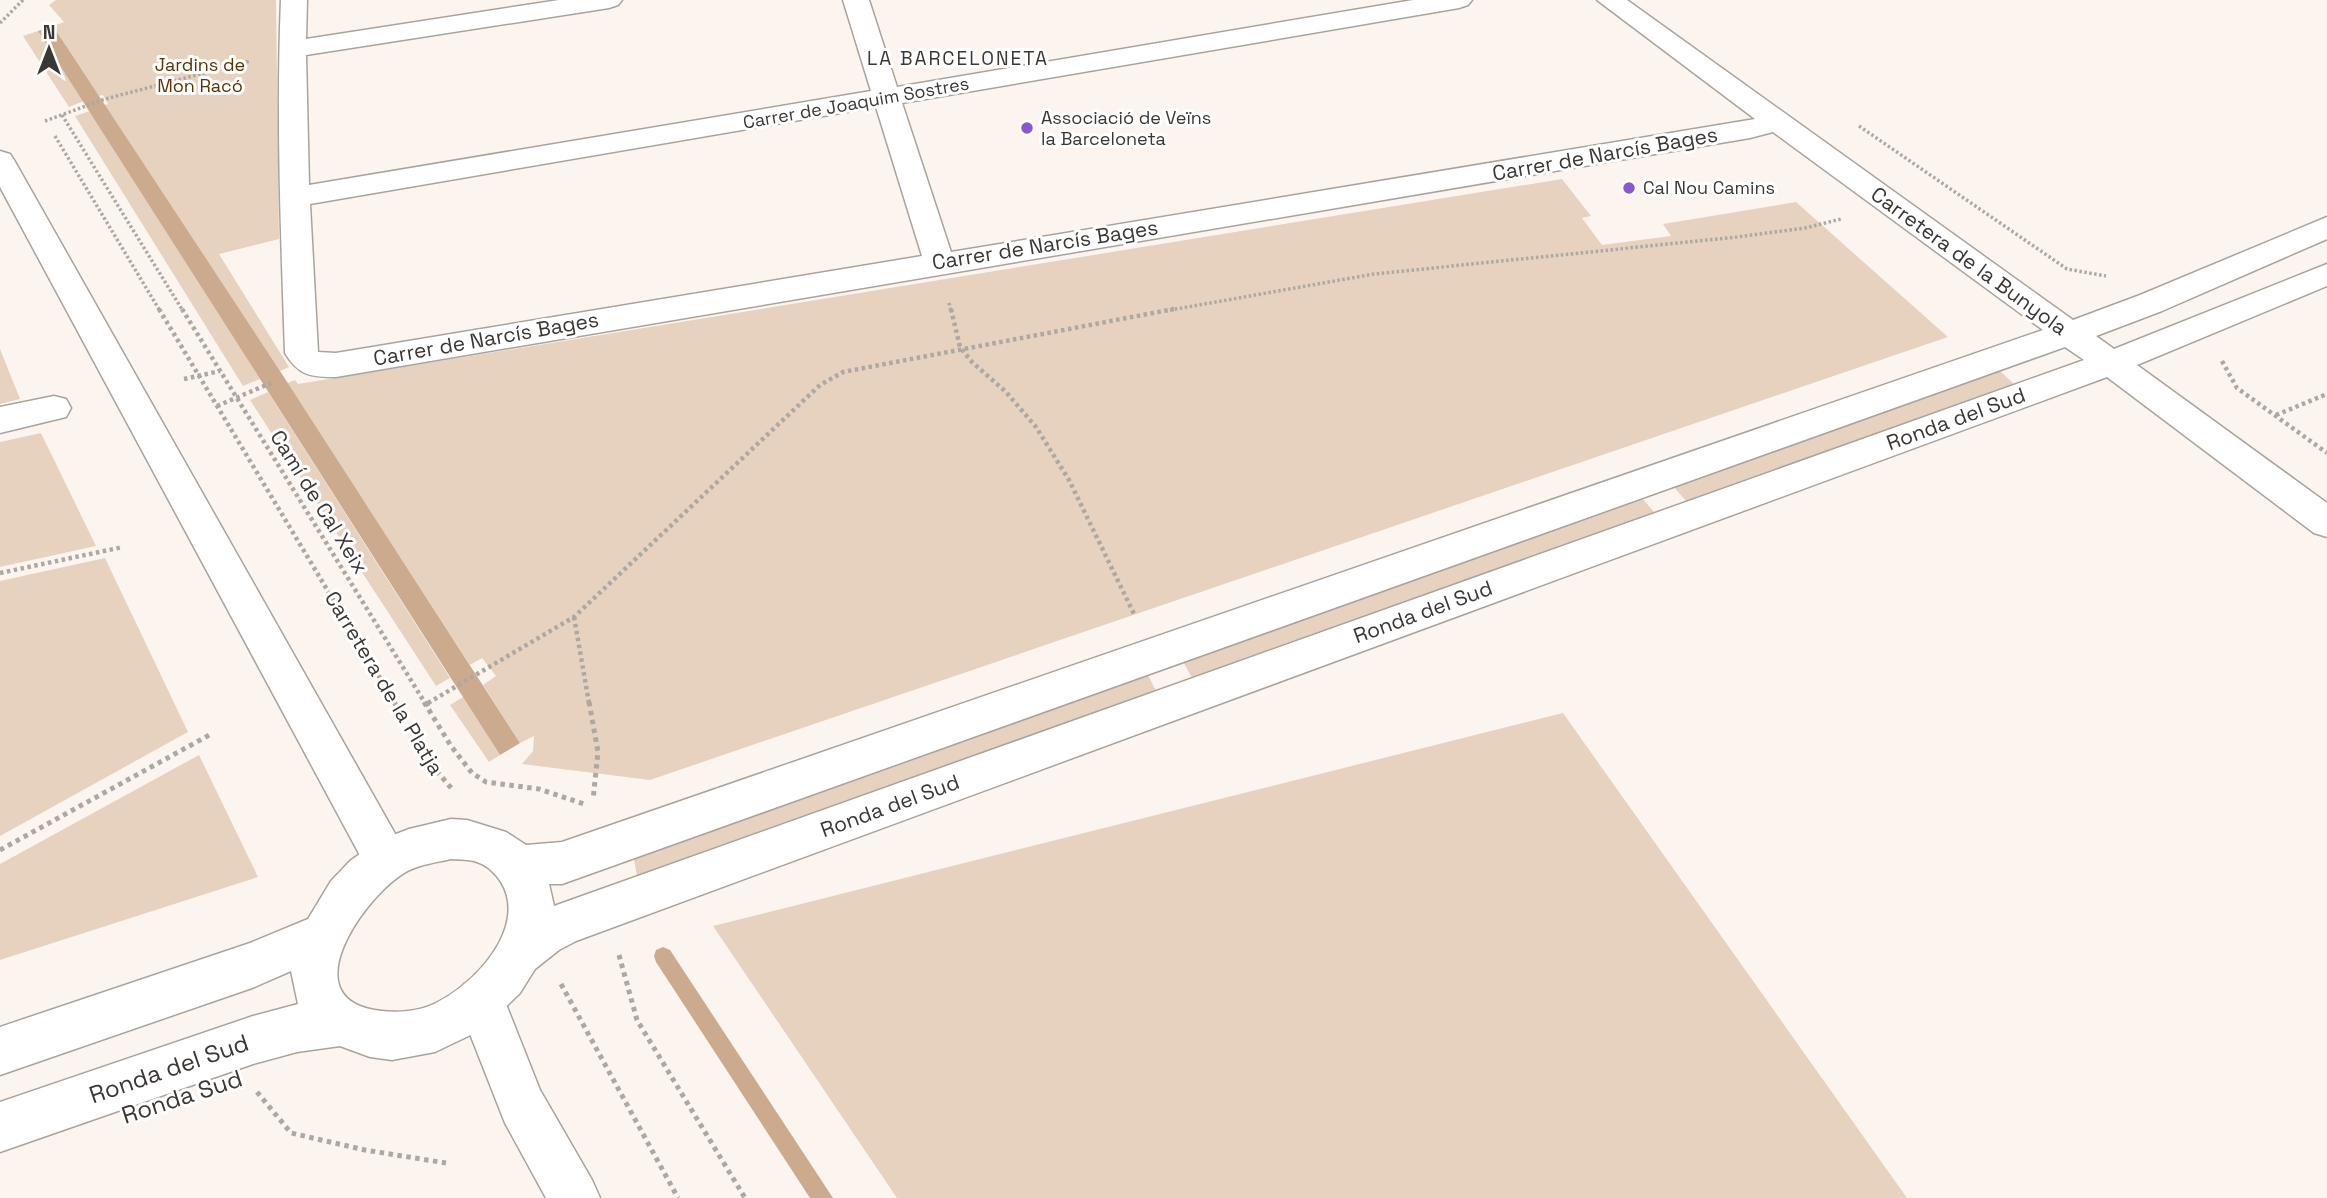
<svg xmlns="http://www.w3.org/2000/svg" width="2327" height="1198" viewBox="0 0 2327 1198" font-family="'Space Grotesk',sans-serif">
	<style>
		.green { fill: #e7d2bf }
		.water { fill: #cbaa8e }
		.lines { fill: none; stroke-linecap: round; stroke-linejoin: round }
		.stream { fill: #cbaa8e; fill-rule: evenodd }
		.street-casing { stroke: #a9a39e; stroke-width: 3 }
		.secondary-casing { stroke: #a9a39e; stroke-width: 3 }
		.path-far2 { stroke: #ada8a3; stroke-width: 3.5; stroke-dasharray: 2.5 2.5; stroke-linecap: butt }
		.path-far1 { stroke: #ada8a3; stroke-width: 4.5; stroke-dasharray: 3.5 3.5; stroke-linecap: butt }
		.path { stroke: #ada8a3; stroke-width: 5; stroke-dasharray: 4.5 4.5; stroke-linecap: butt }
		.street { fill: #fff; fill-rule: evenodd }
		.secondary { fill: #fff; fill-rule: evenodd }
		.poi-dot { fill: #8957cf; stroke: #fff; stroke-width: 2.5 }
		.labels { text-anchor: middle; stroke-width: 6; stroke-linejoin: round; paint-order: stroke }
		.far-park-label { font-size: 18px; fill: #5c3200; stroke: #fff }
		.far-street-label { font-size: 18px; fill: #3a3735; stroke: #fff }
		.far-poi-label { font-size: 18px; fill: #3a3735; stroke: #fff; text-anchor: start }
		.far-neighbourhood-label { font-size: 19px; letter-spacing: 2px; fill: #3a3735; stroke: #fff }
		.street-label { font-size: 21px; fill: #3a3735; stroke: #fff }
		.near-street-label { font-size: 24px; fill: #3a3735; stroke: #fff }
	</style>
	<rect width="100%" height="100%" fill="#fcf5ef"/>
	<!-- green -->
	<g class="green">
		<polygon points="56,0 276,0 279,239 219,254 289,367 280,371 104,105 108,104 103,95 99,96 53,26 64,22 49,5"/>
		<polygon points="38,31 84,101 69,107 23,36"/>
		<polygon points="90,111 260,379 243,386 75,116"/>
		<polygon points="1562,179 1591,216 1582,218 1602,245 1671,236 1663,224 1796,202 1948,337 650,780 522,764 533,751 534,736 520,743 483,685 496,676 482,658 470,665 287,383 295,380 298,384"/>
		<polygon points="0,349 20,399 0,404"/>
		<polygon points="2000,371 2014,384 1686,501 1673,486"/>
		<polygon points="268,392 450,678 436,686 250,400"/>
		<polygon points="41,433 96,546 0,567 0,442"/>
		<polygon points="1642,498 1655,513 1192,678 1182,660"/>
		<polygon points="105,558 188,732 0,836 0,581"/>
		<polygon points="1147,673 1156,691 637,876 633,854"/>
		<polygon points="463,697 500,755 489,762 450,705"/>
		<polygon points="1563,713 1907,1198 897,1198 713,926"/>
		<polygon points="199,755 258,877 0,960 0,864"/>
	</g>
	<!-- water -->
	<polygon class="water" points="53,26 280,371 520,743 500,755 38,31"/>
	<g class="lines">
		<!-- stream -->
		<polygon class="stream" points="663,947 670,950 833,1198 810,1198 656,962 654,956 656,950"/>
		<!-- street casing -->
		<g class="street-casing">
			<g id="street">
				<path d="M 281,0 L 307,0 L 306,39 L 559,0 L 622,0 L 618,5 L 609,8 L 306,55 L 309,185 L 871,91 L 843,0 L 869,0 L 897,87 L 1413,0 L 1472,0 L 1468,5 L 1459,8 L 902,103 L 951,252 L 1755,119 L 1597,0 L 1627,0 L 2073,320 L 2140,295 L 2327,217 L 2327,239 L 2162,311 L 2096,336 L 2114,349 L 2327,264 L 2327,286 L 2137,365 L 2327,503 L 2327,537 L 2314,533 L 2107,377 L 576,941 L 559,950 L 535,969 L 520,993 L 483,1029 L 435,1052 L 392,1060 L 370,1057 L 340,1046 L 297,1052 L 253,1064 L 0,1152 L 0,1102 L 253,1016 L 298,1004 L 291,971 L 252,988 L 0,1075 L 0,1027 L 250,943 L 308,919 L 331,881 L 350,861 L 378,841 L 409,829 L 451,819 L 467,820 L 506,832 L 526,845 L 562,842 L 2043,330 L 1773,132 L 1750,138 L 336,377 C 311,377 299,376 285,353 C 281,235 276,117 281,0 ZM 876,107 L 922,256 L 336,353 L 318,352 L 310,204 ZM 2065,347 L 2084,360 L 554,906 L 549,884 L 562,884 ZM 451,859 C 459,860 469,859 477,862 C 487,865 496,874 501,882 C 529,928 473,986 434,1004 C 419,1011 399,1013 382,1011 C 291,1002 361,902 401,875 C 415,865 434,863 451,859 Z"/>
				<polygon points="54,396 66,399 71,408 66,417 0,433 0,407"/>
			</g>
		</g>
		<!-- secondary casing -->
		<g class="secondary-casing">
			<g id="secondary">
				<polygon points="0,151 10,154 14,160 402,846 408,860 402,874 386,880 370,874 0,187"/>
				<polygon points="481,978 498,984 540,1090 592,1180 600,1198 546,1198 505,1123 457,1001 464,984"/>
			</g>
		</g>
		<!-- path-far2 -->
		<g class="path-far2">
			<polyline points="0,23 23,0"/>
			<polyline points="62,115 183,311"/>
			<polyline points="45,121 105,99 250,61"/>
			<polyline points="1859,126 2067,269 2106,276"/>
			<polyline points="55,136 160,311"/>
			<polyline points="949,303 951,311"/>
			<polyline points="1165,311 1374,274 1737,237 1805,228 1841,219"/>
		</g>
		<!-- path-far1 -->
		<g class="path-far1">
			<polyline points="159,309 395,703"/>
			<polyline points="182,309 425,703"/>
			<polyline points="951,309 960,347 972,362 1006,392 1036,427 1069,480 1135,616"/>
			<polyline points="2222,361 2237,388 2327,453"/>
			<polyline points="184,379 220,371"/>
			<polyline points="217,406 271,383"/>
			<polyline points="2276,415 2327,394"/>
			<polyline points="0,573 123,547"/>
			<polyline points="574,617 589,703"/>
			<polyline points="428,703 574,617 820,385 843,372 1174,309"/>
		</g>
		<!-- path -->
		<g class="path">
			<polyline points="394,702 434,768 452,789"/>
			<polyline points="424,702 451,746 472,773 486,782 539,789 584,804"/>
			<polyline points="589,702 598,752 593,800"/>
			<polyline points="425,705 431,702"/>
			<polyline points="0,850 213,733"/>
			<polyline points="619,955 637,1020 745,1198"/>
			<polyline points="561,984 678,1198"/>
			<polyline points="257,1092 291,1133 365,1150 446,1163"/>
		</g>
		<!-- street -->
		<use href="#street" class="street"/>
		<!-- secondary -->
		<use href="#secondary" class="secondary"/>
	</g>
	<!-- markers -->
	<g class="poi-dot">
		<circle cx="1027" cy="128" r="7"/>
		<circle cx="1629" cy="188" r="7"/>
	</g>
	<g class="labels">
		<!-- far-park labels -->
		<g class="far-park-label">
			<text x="200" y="71">Jardins de<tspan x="200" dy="21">Mon Racó</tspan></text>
		</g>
		<!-- far-street labels -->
		<g class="far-street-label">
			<text transform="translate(856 103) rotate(-10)" y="6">Carrer de Joaquim Sostres</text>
		</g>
		<!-- far-poi labels -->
		<g class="far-poi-label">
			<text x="1041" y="124">Associació de Veïns<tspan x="1041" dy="21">la Barceloneta</tspan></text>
			<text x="1643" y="194">Cal Nou Camins</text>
		</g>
		<!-- far-neighbourhood labels -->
		<g class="far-neighbourhood-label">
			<text x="958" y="65">LA BARCELONETA</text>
		</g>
		<!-- street labels -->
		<g class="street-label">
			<text transform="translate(1605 154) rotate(-10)" y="7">Carrer de Narcís Bages</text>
			<text transform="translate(1045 245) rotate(-9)" y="7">Carrer de Narcís Bages</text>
			<text transform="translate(1969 261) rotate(36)" y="7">Carretera de la Bunyola</text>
			<text transform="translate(486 339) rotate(-10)" y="7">Carrer de Narcís Bages</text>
			<text transform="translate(1956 419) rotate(-20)" y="7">Ronda del Sud</text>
			<text transform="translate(319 502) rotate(58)" y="7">Camí de Cal Xeix</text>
			<text transform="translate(1423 612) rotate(-20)" y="7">Ronda del Sud</text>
			<text transform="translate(384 683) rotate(59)" y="7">Carretera de la Platja</text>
			<text transform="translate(890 806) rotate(-20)" y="7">Ronda del Sud</text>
		</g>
		<!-- near-street labels -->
		<g class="near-street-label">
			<text transform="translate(169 1069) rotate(-19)" y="8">Ronda del Sud</text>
			<text transform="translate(182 1097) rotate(-18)" y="8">Ronda Sud</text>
		</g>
	</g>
	<!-- north arrow -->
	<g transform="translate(49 49)" stroke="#ffffff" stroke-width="5" paint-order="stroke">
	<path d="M0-5L12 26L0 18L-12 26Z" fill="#3a3735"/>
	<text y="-10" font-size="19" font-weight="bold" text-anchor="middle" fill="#3a3735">N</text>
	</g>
</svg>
